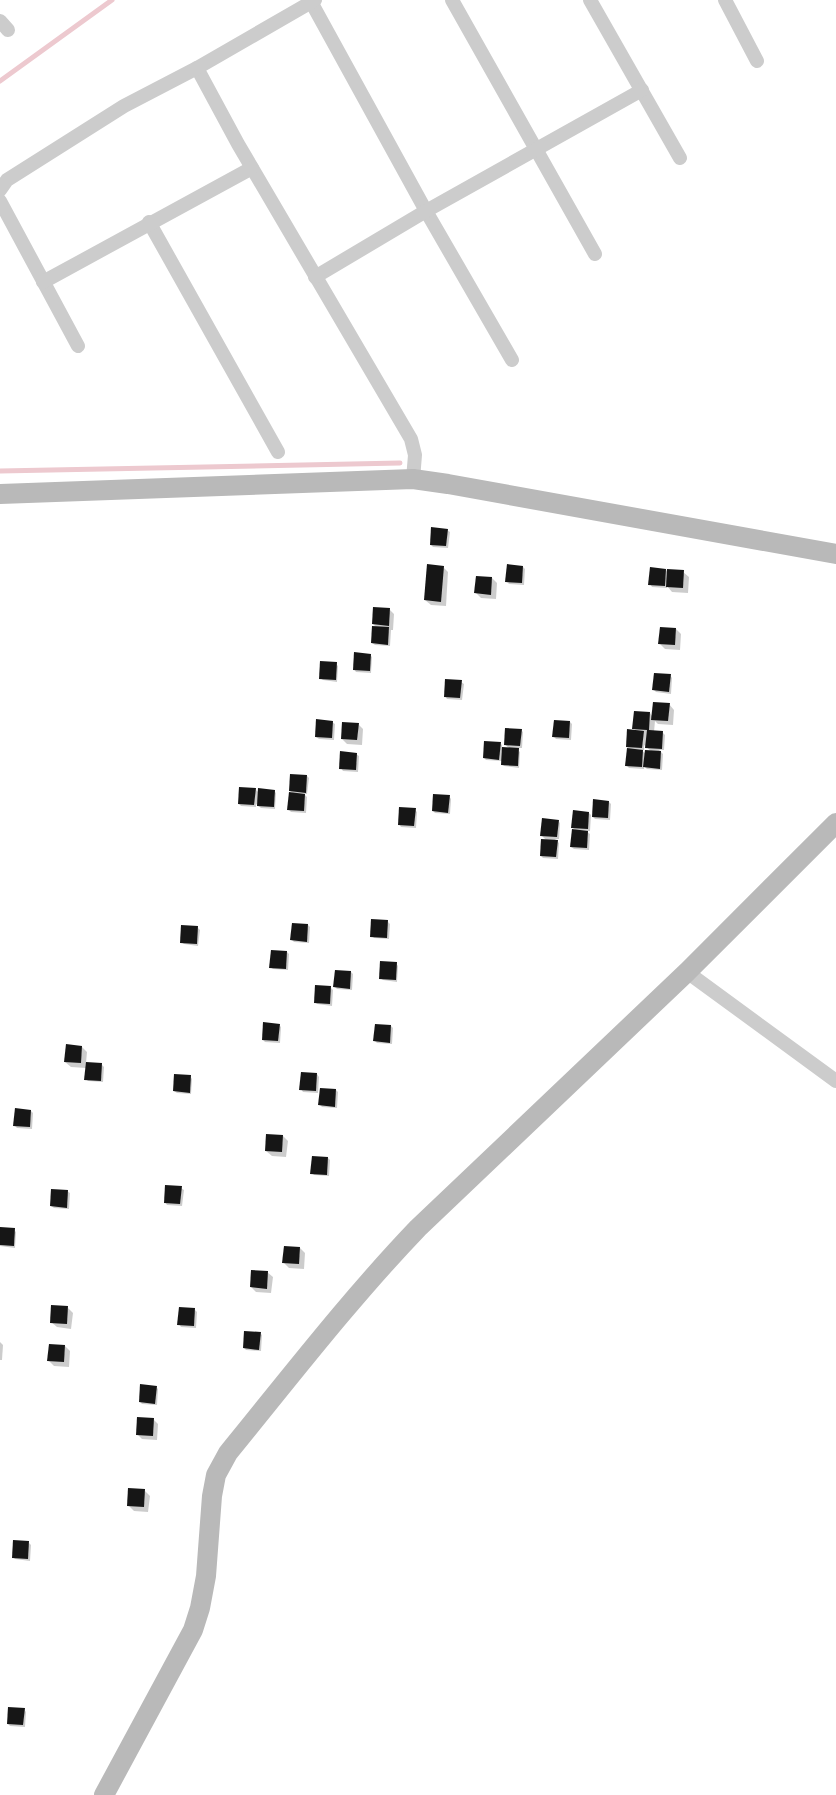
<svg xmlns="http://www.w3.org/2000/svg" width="836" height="1795" viewBox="0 0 836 1795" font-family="Poppins,sans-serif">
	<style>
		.shadow { fill: #0003; fill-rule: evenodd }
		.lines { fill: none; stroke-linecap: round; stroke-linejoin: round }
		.stream { stroke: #edc9cf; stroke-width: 5 }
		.building { fill: #161616 }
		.minor { stroke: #ccc; stroke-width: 14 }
		.secondary { stroke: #b9b9b9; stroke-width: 20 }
	</style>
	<rect width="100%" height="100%" fill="#fff"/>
	<!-- shadow -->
	<g class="shadow">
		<polygon points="447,530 450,532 448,548 433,547 431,545"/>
		<polygon points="443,567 448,572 446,606 431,605 425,600"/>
		<polygon points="523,567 525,569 524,585 509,584 507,582"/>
		<polygon points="666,570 668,573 683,572 689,577 688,593 672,592 667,586 667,588 652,587 650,584"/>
		<polygon points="492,578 497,583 496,599 481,598 476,593"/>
		<polygon points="389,609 394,614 393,630 391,630 390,646 375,645 372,643 376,627 373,624"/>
		<polygon points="676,629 681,634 680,650 665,649 660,644"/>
		<polygon points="370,655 372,657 371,673 356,672 354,669"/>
		<polygon points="336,664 338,666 337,682 323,680 320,678"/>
		<polygon points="670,675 672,678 671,694 656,692 654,690"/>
		<polygon points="461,682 464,684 462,700 447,699 445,696"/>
		<path d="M 669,704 L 674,710 L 673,725 L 658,724 L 655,721 L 654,732 L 663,733 L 665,735 L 664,750 L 659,750 L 663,754 L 662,770 L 647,769 L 644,766 L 644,769 L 629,768 L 627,766 L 630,750 L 627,747 L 637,731 L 633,728 L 650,713 L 653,717 ZM 644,745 L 651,751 L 646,754 L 641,750 L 644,750 Z"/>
		<polygon points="332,722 335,724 334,740 319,739 316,737"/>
		<polygon points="570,722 572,724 571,740 556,739 554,737"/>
		<polygon points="358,724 363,729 362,745 347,744 342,739"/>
		<polygon points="521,730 523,732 522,748 516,748 520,752 519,768 504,766 502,764 502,761 486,760 484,758 500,743 502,745 502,748 509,749 505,744"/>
		<polygon points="356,754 359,756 358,772 343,771 341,768"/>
		<polygon points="307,776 309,778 307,794 304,794 307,797 306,813 291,812 289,810 294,794 290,791"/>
		<polygon points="255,789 259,793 274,791 276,793 275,809 261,808 256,804 256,807 241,806 239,804"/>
		<polygon points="449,796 451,799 450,814 435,813 433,811"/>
		<polygon points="609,802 611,804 610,820 595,819 593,817"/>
		<polygon points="415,810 417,812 416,828 401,827 399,824"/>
		<polygon points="589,813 591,815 590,831 586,831 590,834 589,850 574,849 571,847 576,831 573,828"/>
		<polygon points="558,821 560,823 559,839 555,839 559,843 558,859 543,858 541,856 546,840 542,836"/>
		<polygon points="387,921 390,924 389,939 374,938 372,936"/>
		<polygon points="308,925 310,927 309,943 294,942 292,940"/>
		<polygon points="197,927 200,930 198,946 184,944 181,942"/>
		<polygon points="287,952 289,954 288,970 273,969 270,967"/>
		<polygon points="396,963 398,966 397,982 383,980 380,978"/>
		<polygon points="351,972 353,974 352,990 337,989 335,987"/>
		<polygon points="331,988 333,990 332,1006 317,1004 315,1002"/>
		<polygon points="279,1025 281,1027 280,1043 265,1042 263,1040"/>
		<polygon points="391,1026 393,1028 392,1044 377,1043 375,1041"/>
		<polygon points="82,1047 87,1052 86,1063 102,1065 104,1067 103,1082 88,1081 86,1079 86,1068 71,1067 65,1062"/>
		<polygon points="317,1074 319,1077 318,1093 303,1092 301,1089"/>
		<polygon points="190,1076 192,1079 191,1094 177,1093 174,1091"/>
		<polygon points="336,1090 338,1092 337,1108 322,1107 320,1105"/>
		<polygon points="31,1111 33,1113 32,1129 17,1128 15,1126"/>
		<polygon points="283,1136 288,1141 286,1157 272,1156 266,1151"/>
		<polygon points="328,1158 330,1160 329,1176 314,1175 312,1173"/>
		<polygon points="181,1188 184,1190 182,1206 167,1205 165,1202"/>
		<polygon points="67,1191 70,1193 69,1209 54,1208 51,1206"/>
		<polygon points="0,1229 14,1230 16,1232 15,1248 0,1246"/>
		<polygon points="300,1248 305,1253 304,1269 289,1268 284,1263"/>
		<polygon points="267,1272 273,1277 271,1293 256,1292 251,1287"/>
		<polygon points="68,1308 73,1313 71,1329 57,1327 51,1322"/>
		<polygon points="195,1310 197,1312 196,1328 181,1327 179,1324"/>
		<polygon points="260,1333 262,1335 261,1351 246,1350 244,1348"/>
		<polygon points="0,1342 3,1345 2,1360 0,1360"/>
		<polygon points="65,1346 70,1351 69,1367 54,1366 49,1361"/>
		<polygon points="156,1387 158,1389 157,1405 142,1404 140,1402"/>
		<polygon points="153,1419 158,1424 157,1440 142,1439 137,1434"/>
		<polygon points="145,1491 150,1496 148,1512 134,1511 128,1505"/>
		<polygon points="29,1543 31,1545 30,1561 15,1559 13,1557"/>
		<polygon points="24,1709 26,1712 25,1727 10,1726 8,1724"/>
	</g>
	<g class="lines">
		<!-- stream -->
		<g class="stream">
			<polyline points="0,81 112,0"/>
			<polyline points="0,471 400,463"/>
		</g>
	</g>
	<!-- building -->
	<g class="building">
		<polygon points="431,527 448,529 446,546 430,545"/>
		<polygon points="427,564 444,566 441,602 424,600"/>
		<polygon points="507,564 523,566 522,583 505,582"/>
		<polygon points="650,567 666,569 665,586 648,585"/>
		<polygon points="667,569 684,570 683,588 666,587"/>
		<polygon points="476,576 492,577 491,595 474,593"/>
		<polygon points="373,607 390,608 389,626 372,624"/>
		<polygon points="372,626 389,627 388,645 371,643"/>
		<polygon points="660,627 676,628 675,645 658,644"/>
		<polygon points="354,652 371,654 370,671 353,670"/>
		<polygon points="320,661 337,662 336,680 319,679"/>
		<polygon points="654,673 671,674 669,692 652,690"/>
		<polygon points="445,679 462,680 460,698 444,697"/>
		<polygon points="653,702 670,703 668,721 651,720"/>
		<polygon points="634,711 650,712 649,730 663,731 662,749 645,748 647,730 632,729"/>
		<polygon points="316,719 333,721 332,738 315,737"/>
		<polygon points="554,720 570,721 569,738 552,737"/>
		<polygon points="342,722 359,723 357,740 341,739"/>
		<polygon points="505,728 522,729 520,746 504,745"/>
		<polygon points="627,729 644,731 642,748 626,747"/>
		<polygon points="484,741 501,742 499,760 483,758"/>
		<polygon points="502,747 519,748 518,766 501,765"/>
		<polygon points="627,748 643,750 642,767 625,766"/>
		<polygon points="645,750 661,751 660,769 643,767"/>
		<polygon points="340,751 357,753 356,770 339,769"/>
		<polygon points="290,774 307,775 306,793 289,791"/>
		<polygon points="239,787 256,788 254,805 238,804"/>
		<polygon points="258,788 275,790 274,807 257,806"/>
		<polygon points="289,792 305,794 304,811 287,810"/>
		<polygon points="433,794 450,795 448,813 432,811"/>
		<polygon points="593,799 609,801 608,818 592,817"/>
		<polygon points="399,807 416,808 414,826 398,825"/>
		<polygon points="573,810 589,812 588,829 571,828"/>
		<polygon points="542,818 559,820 557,837 540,836"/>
		<polygon points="572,829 588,831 587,848 570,847"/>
		<polygon points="541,839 558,840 556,857 540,856"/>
		<polygon points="371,919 388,920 387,938 370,937"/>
		<polygon points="292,923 308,924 307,942 290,940"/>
		<polygon points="181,925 198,926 197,944 180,943"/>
		<polygon points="271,950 287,951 286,969 269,968"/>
		<polygon points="380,961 397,962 396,980 379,979"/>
		<polygon points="335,970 351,971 350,989 333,987"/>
		<polygon points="315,985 331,986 330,1004 314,1003"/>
		<polygon points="263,1022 280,1024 278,1041 262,1040"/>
		<polygon points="375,1024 391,1025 390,1043 373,1041"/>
		<polygon points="66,1044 82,1046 81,1063 64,1062"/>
		<polygon points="86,1062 102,1063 101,1081 84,1080"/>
		<polygon points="301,1072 317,1073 316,1091 299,1090"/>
		<polygon points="174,1074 191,1075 190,1093 173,1091"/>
		<polygon points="320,1088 336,1089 335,1107 318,1105"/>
		<polygon points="15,1108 31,1110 30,1127 13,1126"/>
		<polygon points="266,1134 283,1135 282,1152 265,1151"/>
		<polygon points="312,1156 328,1157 327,1175 310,1174"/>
		<polygon points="165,1185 182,1186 180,1204 164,1203"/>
		<polygon points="51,1189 68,1190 67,1208 50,1206"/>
		<polygon points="0,1227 15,1228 14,1246 0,1245"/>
		<polygon points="284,1246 300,1247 299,1264 282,1263"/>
		<polygon points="251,1270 268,1271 267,1289 250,1287"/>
		<polygon points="51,1305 68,1306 67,1324 50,1323"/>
		<polygon points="179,1307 195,1308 194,1326 177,1325"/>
		<polygon points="244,1331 261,1332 259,1350 243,1348"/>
		<polygon points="49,1344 65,1345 64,1362 47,1361"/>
		<polygon points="140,1384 157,1386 155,1404 139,1402"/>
		<polygon points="137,1417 154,1418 153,1436 136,1435"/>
		<polygon points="128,1488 145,1489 144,1507 127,1506"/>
		<polygon points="13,1540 29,1541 28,1559 12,1558"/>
		<polygon points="8,1707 25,1708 23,1725 7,1724"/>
	</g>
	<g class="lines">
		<!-- minor -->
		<g class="minor">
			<polyline points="310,0 426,211 512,360"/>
			<polyline points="452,0 595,254"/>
			<polyline points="590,0 680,158"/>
			<polyline points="725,0 757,61"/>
			<polyline points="0,21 8,30"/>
			<polyline points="197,68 238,144 411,439 415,455 413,479"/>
			<polyline points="0,190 7,180 124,106 197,68 315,0"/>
			<polyline points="0,201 78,346"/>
			<polyline points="149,222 278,452"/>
			<polyline points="315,277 426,211 642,90"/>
			<polyline points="43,282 252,168"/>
			<polyline points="687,972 836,1081"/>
		</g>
		<!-- secondary -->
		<g class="secondary">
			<polyline points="0,494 413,479 448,484 836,554"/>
			<path d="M 104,1795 L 193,1630 L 200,1608 L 206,1576 L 212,1496 L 216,1475 L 228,1453 C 290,1377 350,1299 418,1228 L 687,972 L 836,823"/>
		</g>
	</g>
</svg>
